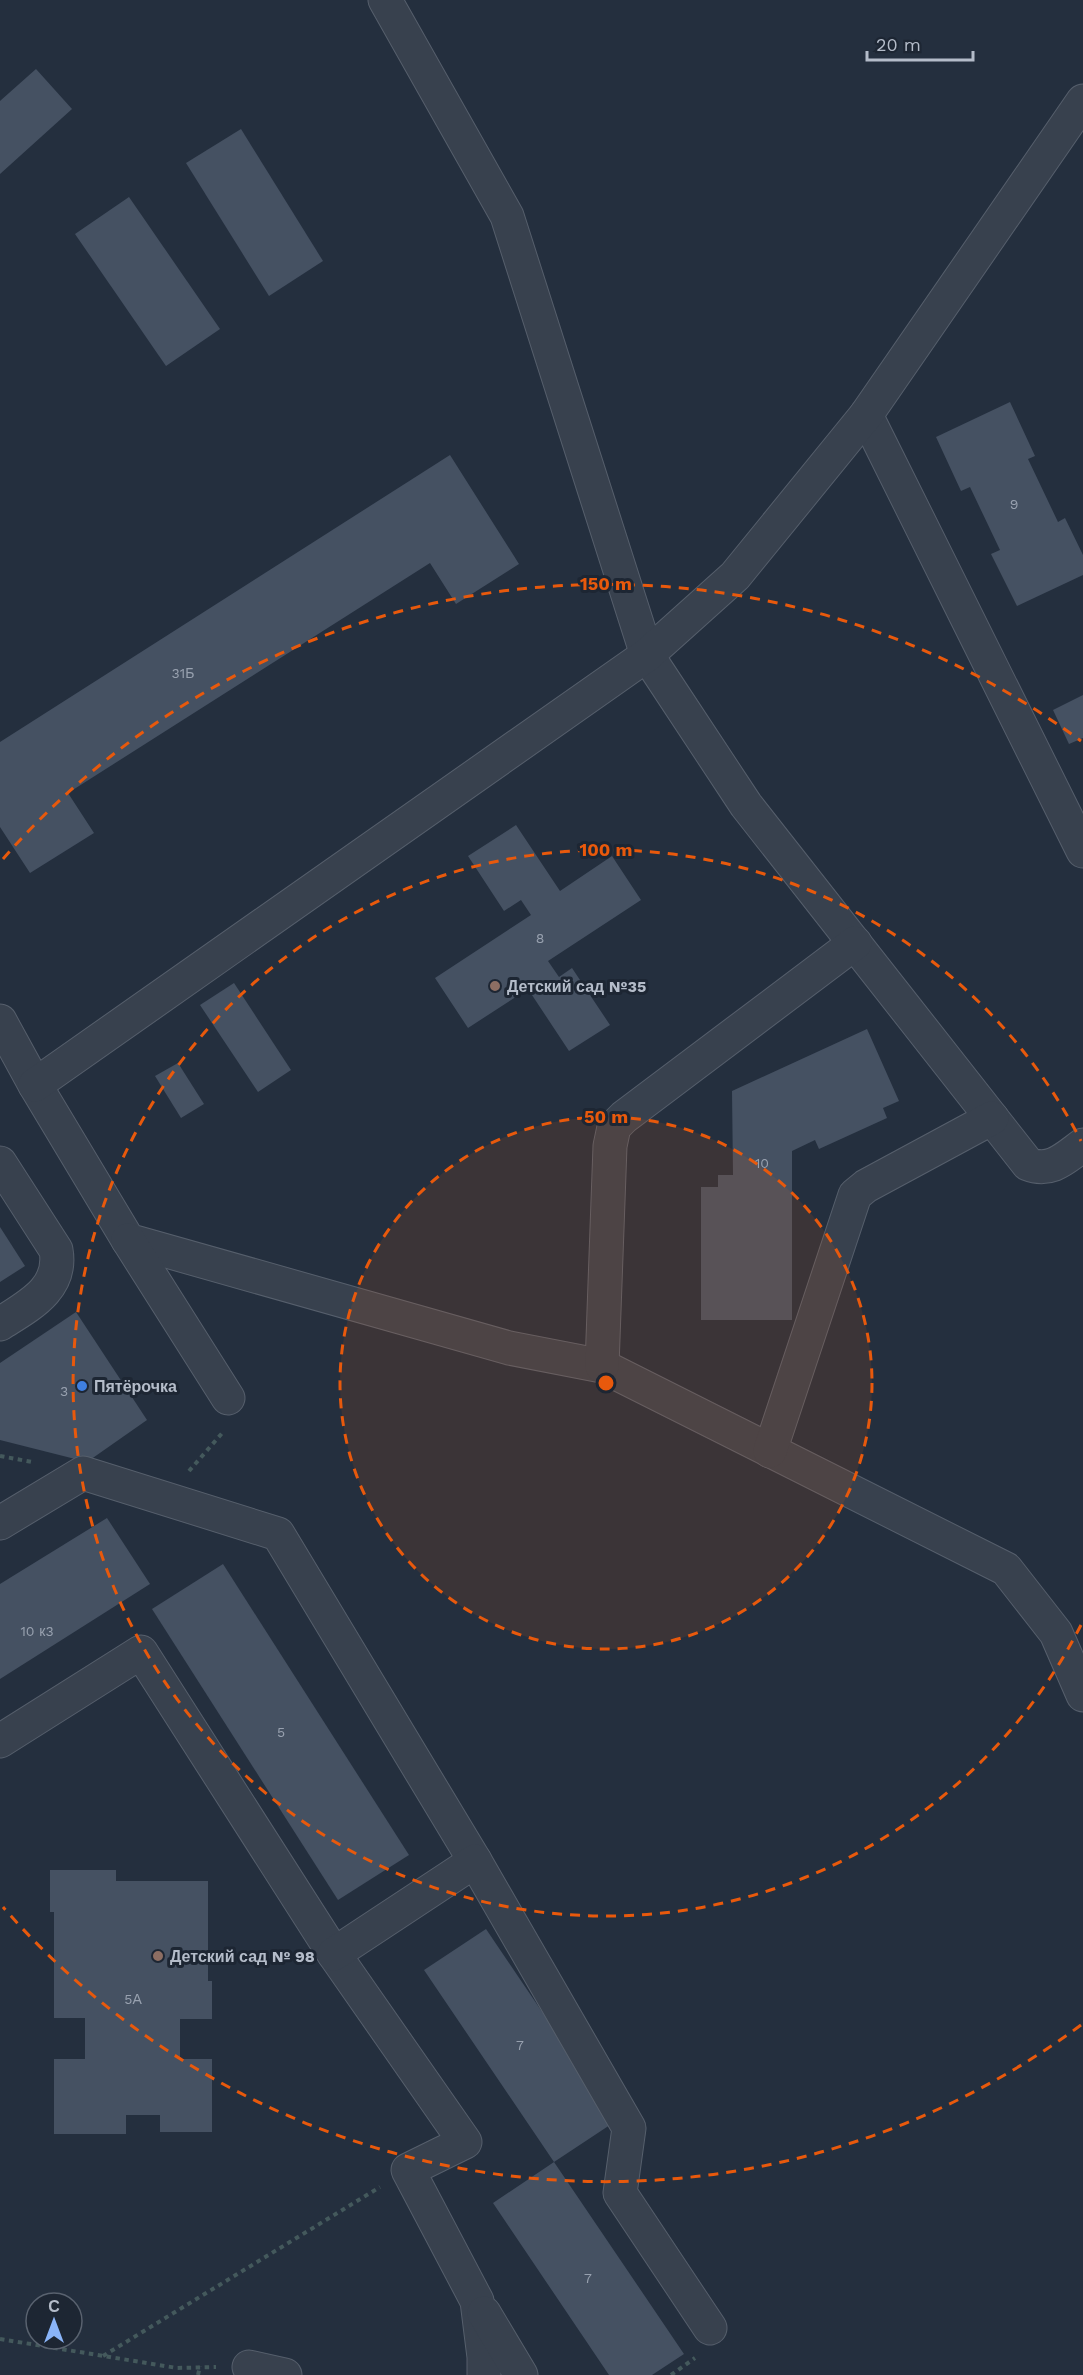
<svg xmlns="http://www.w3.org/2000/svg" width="1083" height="2375" viewBox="0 0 1083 2375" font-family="'Work Sans',sans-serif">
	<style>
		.building { fill: #455162 }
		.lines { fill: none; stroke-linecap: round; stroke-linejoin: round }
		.minor-casing { stroke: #565f6c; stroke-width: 35 }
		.path { stroke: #44595c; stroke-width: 4; stroke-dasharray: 4.5 4.5; stroke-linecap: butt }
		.minor { stroke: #38414e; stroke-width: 33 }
		.ring { fill: none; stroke: #e8590c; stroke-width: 3; stroke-dasharray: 10 8 }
		.education-dot { fill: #8d6e63; stroke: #1d2633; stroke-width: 2 }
		.shop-dot { fill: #3f7fe0; stroke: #1d2633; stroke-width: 2 }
		.labels { text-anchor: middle; stroke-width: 6; stroke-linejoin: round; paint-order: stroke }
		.number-label { font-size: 14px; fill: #98a1af }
		.poi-label { font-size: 16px; font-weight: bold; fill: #b4bcc9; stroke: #1d2633; text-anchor: start }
		.centre { fill: #e8590c; stroke: #1d2633; stroke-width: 3 }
		.ring-label { font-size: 18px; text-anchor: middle; font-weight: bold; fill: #e8590c; stroke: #1d2633; stroke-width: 6; stroke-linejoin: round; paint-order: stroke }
	</style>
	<rect width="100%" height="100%" fill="#242f3e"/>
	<!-- building -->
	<g class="building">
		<polygon points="36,69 72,109 0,174 0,101"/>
		<polygon points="241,129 323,261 269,296 186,163"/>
		<polygon points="129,197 220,329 166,366 75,234"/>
		<polygon points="1010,402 1035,456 1028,459 1058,522 1065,518 1083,555 1083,575 1017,606 991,554 1000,550 970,487 961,491 936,437"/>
		<polygon points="450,455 519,564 456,604 430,563 68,793 94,833 30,873 0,827 0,742"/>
		<polygon points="1083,695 1083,738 1069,744 1053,710"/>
		<polygon points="516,825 560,891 612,856 641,900 548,961 559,977 572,968 610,1025 569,1051 528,989 468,1028 435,978 531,915 521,900 504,911 468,856"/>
		<polygon points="234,983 291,1070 258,1092 200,1005"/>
		<polygon points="867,1029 899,1101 883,1108 887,1118 819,1149 815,1140 792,1151 792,1320 701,1320 701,1187 718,1187 718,1175 733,1175 732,1091"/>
		<polygon points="178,1063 204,1104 181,1118 155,1076"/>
		<polygon points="0,1227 25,1266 0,1282"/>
		<polygon points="76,1312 147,1420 87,1462 0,1440 0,1363"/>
		<polygon points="107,1518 150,1584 0,1679 0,1584"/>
		<polygon points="223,1564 409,1855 338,1900 152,1609"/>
		<polygon points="50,1870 116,1870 116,1881 208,1881 208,1981 212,1981 212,2019 180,2019 180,2059 212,2059 212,2132 160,2132 160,2115 126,2115 126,2134 54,2134 54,2059 85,2059 85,2018 54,2018 54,1912 50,1912"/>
		<polygon points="486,1929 616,2121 554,2162 684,2354 652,2375 609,2375 493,2203 554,2162 424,1970"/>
	</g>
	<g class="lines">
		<!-- minor casing -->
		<g class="minor-casing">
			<g id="minor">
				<path d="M 385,0 L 507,216 L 647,655 L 746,805 L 1028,1164 C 1051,1173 1065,1158 1083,1145"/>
				<polyline points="866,415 1083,851"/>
				<polyline points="0,1021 35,1085 128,1240 509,1348 602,1366 1006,1569 1056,1633 1083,1695"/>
				<polyline points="35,1085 647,655 735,576 866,415 1083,101"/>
				<path d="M 0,1163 L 56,1250 C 63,1289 28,1306 0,1324"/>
				<polyline points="128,1240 228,1398"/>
				<polyline points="602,1366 610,1146 614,1127 624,1117 855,943"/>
				<polyline points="770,1451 855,1195 866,1186 992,1118"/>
				<polyline points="0,1523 83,1473 278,1534 475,1861"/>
				<polyline points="0,1741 141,1652 334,1954 465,2142 408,2170 477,2301 484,2357 484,2375"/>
				<polyline points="334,1954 475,1861 629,2128 620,2193 710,2328"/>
				<polyline points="484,2313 521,2375"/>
				<polyline points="249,2367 285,2375"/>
			</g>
		</g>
		<!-- path -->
		<g class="path">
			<polyline points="0,1456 32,1462"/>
			<polyline points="189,1471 224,1431"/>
			<polyline points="0,2339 177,2368 216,2367"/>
			<polyline points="103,2356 380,2187"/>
			<polyline points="198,2375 200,2366"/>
			<polyline points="671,2375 695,2358"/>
		</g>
		<!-- minor -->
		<use href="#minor" class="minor"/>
	</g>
	<!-- distance rings -->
	<circle cx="606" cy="1383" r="266" fill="#e8590c" fill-opacity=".12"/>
	<g class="ring">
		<circle cx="606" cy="1383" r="266"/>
		<path d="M1081 1625A533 533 0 1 1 1081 1141"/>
		<path d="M1081 2025A799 799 0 0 1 3 1907M3 859A799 799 0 0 1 1081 741"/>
	</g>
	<!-- markers -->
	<g class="education-dot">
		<circle cx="495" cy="986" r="6"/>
		<circle cx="158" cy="1956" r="6"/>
	</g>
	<circle class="shop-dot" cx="82" cy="1386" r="6"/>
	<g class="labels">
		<!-- number labels -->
		<g class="number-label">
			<text x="1014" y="509">9</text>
			<text x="183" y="678">31Б</text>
			<text x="540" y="943">8</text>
			<text x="762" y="1168">10</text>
			<text x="64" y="1396">3</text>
			<text x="37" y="1636">10 к3</text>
			<text x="281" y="1737">5</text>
			<text x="133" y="2004">5А</text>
			<text x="520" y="2050">7</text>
			<text x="588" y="2283">7</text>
		</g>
		<!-- poi labels -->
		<g class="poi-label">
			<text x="507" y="992">Детский сад №35</text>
			<text x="94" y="1392">Пятёрочка</text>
			<text x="170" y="1962">Детский сад № 98</text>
		</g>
	</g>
	<circle cx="606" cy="1383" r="9" class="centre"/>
	<g class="ring-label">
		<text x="606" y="590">150 m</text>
		<text x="606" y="856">100 m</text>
		<text x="606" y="1123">50 m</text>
	</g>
	<!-- north arrow -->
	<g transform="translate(54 2321)"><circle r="28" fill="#1d2633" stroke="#59626f" stroke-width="1.5"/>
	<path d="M0-4.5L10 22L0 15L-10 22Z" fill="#8ab4f8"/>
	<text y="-9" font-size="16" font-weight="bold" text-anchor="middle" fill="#b4bcc9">С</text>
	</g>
	<!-- scale -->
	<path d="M867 51v9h106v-9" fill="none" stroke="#b4bcc9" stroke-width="3"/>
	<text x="876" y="51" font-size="18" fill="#b4bcc9" stroke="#1d2633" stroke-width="4.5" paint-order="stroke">20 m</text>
</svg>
